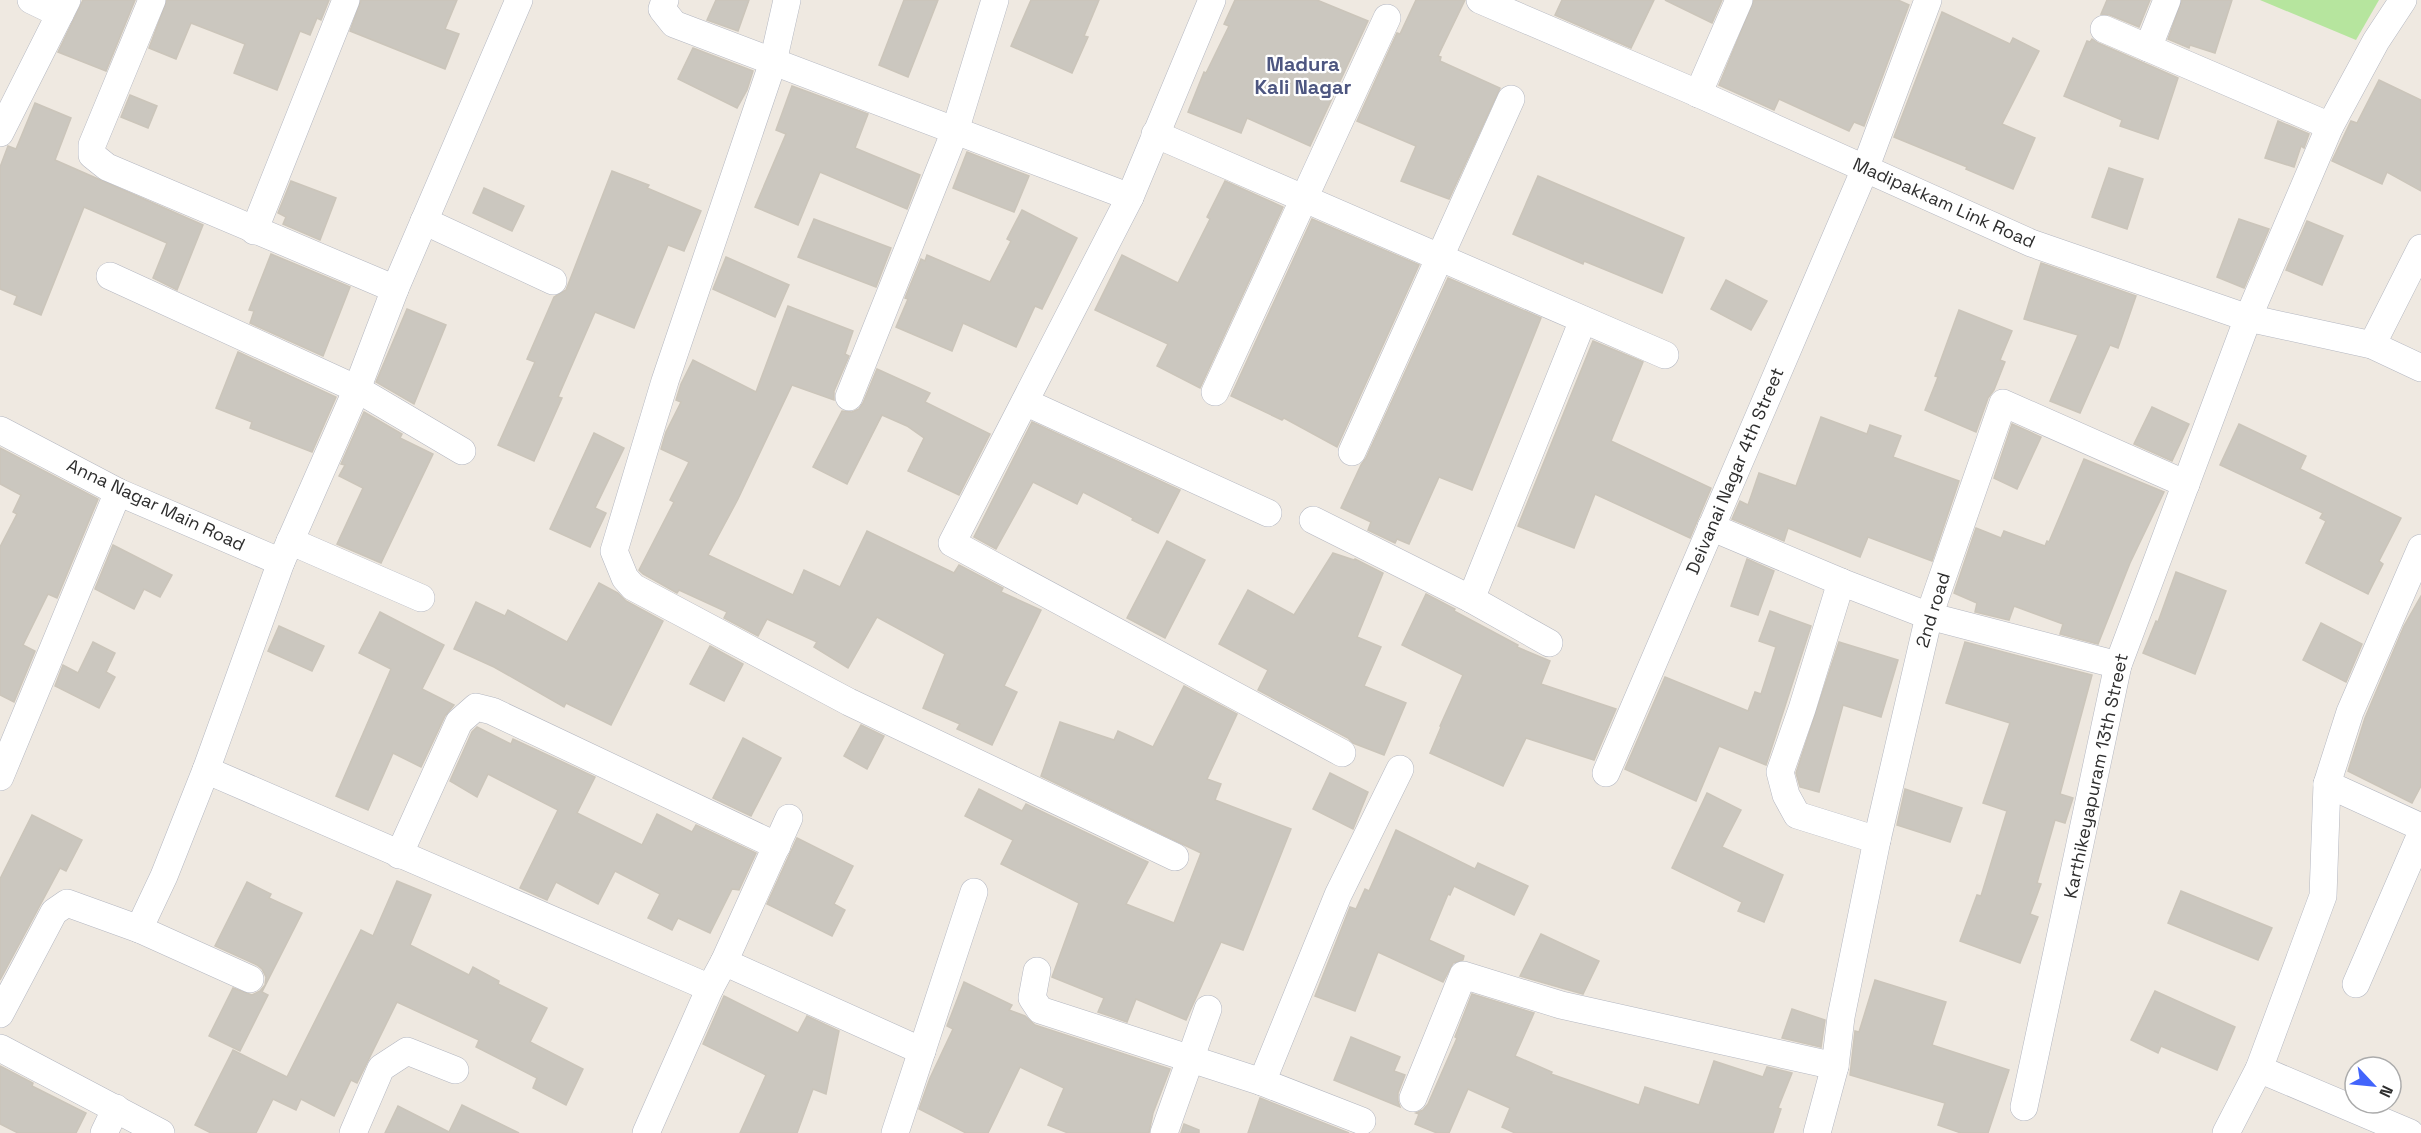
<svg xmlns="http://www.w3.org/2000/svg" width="2421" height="1133" viewBox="0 0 2421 1133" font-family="'Space Grotesk',sans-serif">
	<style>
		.green { fill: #b6e59e }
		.building { fill: #cbc7bf; stroke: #cbc5ba; stroke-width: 1.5 }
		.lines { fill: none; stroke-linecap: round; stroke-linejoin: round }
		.minor-casing { stroke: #b4b7c1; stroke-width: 28 }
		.minor { stroke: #fff; stroke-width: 27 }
		.labels { text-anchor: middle; stroke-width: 4.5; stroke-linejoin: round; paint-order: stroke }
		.street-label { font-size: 18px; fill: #2e2e2e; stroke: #fff }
		.neighbourhood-label { font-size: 20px; font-weight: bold; fill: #4d5680; stroke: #fff }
	</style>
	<rect width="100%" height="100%" fill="#efe9e1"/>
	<!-- green -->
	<polygon class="green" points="2260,0 2379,0 2356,40"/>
	<!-- building -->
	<g class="building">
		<polygon points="83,0 135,0 106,71 58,52"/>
		<polygon points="167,0 329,0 321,20 317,18 310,35 300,31 277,90 234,73 245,44 191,23 176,59 149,48"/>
		<polygon points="361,0 457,0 445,29 459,34 445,69 350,31"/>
		<polygon points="716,0 749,0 738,31 707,20"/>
		<polygon points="904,0 938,0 908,77 879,65"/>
		<polygon points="1031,0 1099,0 1084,36 1088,37 1072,73 1011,46"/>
		<polygon points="1235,0 1317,0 1368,21 1310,146 1247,118 1241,133 1188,112 1204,72 1206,73 1229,26 1224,24"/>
		<polygon points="1416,0 1465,0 1438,56 1441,57 1440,61 1500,88 1449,199 1401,181 1416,146 1357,121 1397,33 1400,34"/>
		<polygon points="1562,0 1654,0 1631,48 1555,15"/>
		<polygon points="1665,0 1722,0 1712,23"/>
		<polygon points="1754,0 1898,0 1909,5 1864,126 1854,122 1849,131 1779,99 1774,110 1719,85"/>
		<polygon points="2107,0 2150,0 2139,27 2110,15 2101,14"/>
		<polygon points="2182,0 2232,0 2215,53 2190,45 2189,48 2168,39"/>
		<polygon points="1942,12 2010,44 2013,38 2039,51 2002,124 2035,138 2013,189 1966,169 1967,167 1894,137"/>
		<polygon points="2092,39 2098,43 2178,78 2158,139 2120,126 2122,120 2064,96 2087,41 2090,42"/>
		<polygon points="693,48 753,71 747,90 737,108 678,79"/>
		<polygon points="2379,80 2421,100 2421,191 2387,172 2382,184 2332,161 2351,121 2357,123"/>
		<polygon points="792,86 868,114 855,148 920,175 907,209 820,172 798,225 755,207 786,134 776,130"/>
		<polygon points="130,95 157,106 148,128 121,117"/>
		<polygon points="35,103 71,118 55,160 203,225 177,290 153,278 167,243 84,207 41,315 14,304 17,296 0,289 0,167 8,146 16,149"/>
		<polygon points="2278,121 2309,134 2304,148 2301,146 2294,167 2265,158"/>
		<polygon points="967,152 1029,176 1014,212 953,188"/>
		<polygon points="2109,168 2143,179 2127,229 2092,217"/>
		<polygon points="612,171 649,185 647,188 701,211 684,251 668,245 634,328 595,312 558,397 562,398 534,461 498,445 535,362 527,359 554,297 566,290"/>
		<polygon points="1538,176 1684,238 1662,293 1584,261 1583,264 1513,234"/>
		<polygon points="291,181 336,198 320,240 283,224 286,217 278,213"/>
		<polygon points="1225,181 1283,207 1200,388 1157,366 1168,344 1095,310 1122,255 1178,283 1210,219 1207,217"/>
		<polygon points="484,188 524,206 512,231 473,213"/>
		<polygon points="1022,210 1077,238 1042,309 1035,306 1016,347 963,323 952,351 896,327 908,299 905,298 921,259 925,261 927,255 990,282 1011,241 1007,239"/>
		<polygon points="814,219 891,248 876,287 798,257"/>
		<polygon points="1312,219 1419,265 1337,447 1284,418 1282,420 1231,396"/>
		<polygon points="2239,219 2269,229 2244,288 2217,277"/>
		<polygon points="2307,221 2343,236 2322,285 2286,270"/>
		<polygon points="271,254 350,287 323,356 250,323 254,311 249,310"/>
		<polygon points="726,257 789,285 775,317 713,289"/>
		<polygon points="2041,263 2136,296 2118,348 2110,345 2080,413 2050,401 2078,335 2024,319"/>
		<polygon points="1448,278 1541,318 1472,490 1439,477 1409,544 1397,539 1395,543 1368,530 1371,522 1341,508 1361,465 1366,458"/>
		<polygon points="1726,280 1767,301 1751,330 1711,309"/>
		<polygon points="788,306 853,331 845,354 849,356 834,391 834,400 792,385 738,499 708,555 793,595 804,570 840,587 867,531 954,573 959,565 1003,588 1001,592 1041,610 1004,686 1017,692 992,745 957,729 960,724 923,708 945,654 877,617 848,668 814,647 817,642 767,619 758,636 724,618 727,612 679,590 677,593 643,574 639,570 674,502 670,500 689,462 661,449 666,432 681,402 676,400 681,384 693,360 756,392"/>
		<polygon points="407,309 446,325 414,404 376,382"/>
		<polygon points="1959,310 2012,331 2000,360 2005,362 1994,390 1988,398 1976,432 1925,410 1938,377 1935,376"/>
		<polygon points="1593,341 1643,362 1611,441 1711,488 1690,538 1595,494 1574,548 1518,526"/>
		<polygon points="238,352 336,397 312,452 250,428 252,422 216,408"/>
		<polygon points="877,369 930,393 925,402 990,434 959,495 908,471 924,438 907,426 882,415 847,484 813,467 842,411 852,412 859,409 863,403"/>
		<polygon points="2152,407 2189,424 2172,461 2134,444"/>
		<polygon points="364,412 402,434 400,438 433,454 381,563 337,544 363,488 339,476 345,465 341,464"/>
		<polygon points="1821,417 1867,434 1870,425 1901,436 1893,457 1959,481 1932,561 1868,537 1860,557 1788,528 1784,541 1732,519 1740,501 1748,505 1759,473 1796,486"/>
		<polygon points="1032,422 1180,490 1158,533 1132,520 1133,518 1083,492 1077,504 1033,482 996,549 974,537"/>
		<polygon points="2012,424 2041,437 2017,489 1994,478"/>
		<polygon points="2239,424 2306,456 2300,469 2401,518 2379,561 2383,564 2368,594 2306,563 2326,521 2320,518 2323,513 2220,465"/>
		<polygon points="594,433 624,448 595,508 606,513 590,547 550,529"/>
		<polygon points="0,448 98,499 57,598 48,594 23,645 35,651 14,702 0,695 0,547 17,514 13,512 21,495 0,484"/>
		<polygon points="2084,459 2164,492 2130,563 2098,644 2060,634 2063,624 2014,606 2009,620 1975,612 1977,603 1954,593 1976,528 2001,538 2004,531 2045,546 2047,541 2049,542"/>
		<polygon points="1167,541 1205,560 1165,638 1127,618"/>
		<polygon points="113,545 172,575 160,597 144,589 134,609 95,589"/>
		<polygon points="1333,553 1354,560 1355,559 1383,573 1357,637 1381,647 1364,686 1406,703 1384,755 1353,743 1348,738 1258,690 1268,670 1219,644 1248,590 1294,615"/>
		<polygon points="1747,559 1774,571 1758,615 1731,606"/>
		<polygon points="2176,572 2226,591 2195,674 2143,653 2156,621 2158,622"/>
		<polygon points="599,583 618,593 626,601 663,621 611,725 566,703 564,707 494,667 454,649 476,602 505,616 508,610 567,642"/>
		<polygon points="1426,594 1455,609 1454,611 1518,645 1517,647 1550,661 1541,684 1616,709 1594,760 1526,738 1503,786 1430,753 1441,727 1440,726 1463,675 1402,645"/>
		<polygon points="2421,596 2421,786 2412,803 2348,771 2365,718 2404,626"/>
		<polygon points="1770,611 1811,626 1766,765 1719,746 1696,801 1625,769 1665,677 1748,711 1755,692 1761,694 1776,647 1759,641"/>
		<polygon points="380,612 444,645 422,689 454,705 445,716 421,767 393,753 368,810 336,796 391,669 359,653"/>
		<polygon points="2321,623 2362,644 2346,682 2303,660"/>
		<polygon points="279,626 324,646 312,671 268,651"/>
		<polygon points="93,642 115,653 106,672 115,677 99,708 55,686 63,665 78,673"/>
		<polygon points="1839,642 1898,660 1881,717 1843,705 1819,792 1800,787 1796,773"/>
		<polygon points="1965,642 2092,675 2060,794 2073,798 2065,823 2055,820 2037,883 2041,884 2030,914 2038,917 2020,963 1960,941 1977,895 1981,896 2007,811 1983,803 2010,723 1946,703"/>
		<polygon points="710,646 743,664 724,701 690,684"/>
		<polygon points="1184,686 1237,714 1207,779 1221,784 1215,800 1291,829 1243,950 1221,942 1186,1020 1136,999 1127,1022 1098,1012 1104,998 1052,977 1079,903 1001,864 1013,840 965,816 979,789 1022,811 1026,804 1148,862 1126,904 1174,923 1201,853 1041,776 1060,722 1114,740 1118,731 1153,747"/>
		<polygon points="861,725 884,736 867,769 844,756"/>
		<polygon points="477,727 511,744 513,739 595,777 577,813 642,845 657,814 692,832 696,825 756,853 739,890 732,889 710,933 678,918 672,930 648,918 660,894 615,871 598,904 556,882 547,900 520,888 558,810 488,774 477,797 450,781 472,732"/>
		<polygon points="743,738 781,758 751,816 713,798"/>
		<polygon points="1330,773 1368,792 1353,829 1313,809"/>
		<polygon points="1905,789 1962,808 1950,842 1897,825"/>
		<polygon points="1707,793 1741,810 1722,847 1783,875 1764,922 1738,911 1742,902 1672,868"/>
		<polygon points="32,815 82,840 66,871 60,868 0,980 0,879"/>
		<polygon points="1396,830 1475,869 1478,863 1528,886 1514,915 1454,886 1450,895 1448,894 1429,940 1464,956 1463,960 1453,963 1443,982 1378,952 1355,1011 1315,996 1350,907 1356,909 1365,889 1369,891"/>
		<polygon points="797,838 853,866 834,904 845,910 832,936 767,904"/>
		<polygon points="397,881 431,895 410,945 469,975 473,967 499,981 498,984 547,1008 530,1042 583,1069 566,1105 533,1088 537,1078 476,1047 479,1040 397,1002 357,1083 351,1080 334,1116 301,1099 296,1110 273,1099 256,1133 211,1133 195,1125 233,1050 287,1077 361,930 373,936"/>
		<polygon points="247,882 271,894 269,898 302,913 262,992 268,995 240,1051 209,1036 233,988 252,995 260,991 265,985 266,977 262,969 257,965 215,946"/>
		<polygon points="2181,891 2272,928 2258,960 2168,923"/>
		<polygon points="1541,934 1599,961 1583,994 1520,976"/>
		<polygon points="1875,980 1946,1002 1932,1045 2009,1070 1988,1133 1961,1133 1938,1125 1945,1103 1850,1075 1855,1031 1859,1032"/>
		<polygon points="964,982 1012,1005 1009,1010 1025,1016 1035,1025 1170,1069 1153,1113 1149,1133 1068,1133 1048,1125 1064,1088 1020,1067 988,1133 966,1133 919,1109 930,1078 953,1029 947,1026"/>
		<polygon points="2155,991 2235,1027 2217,1070 2161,1046 2158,1053 2131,1040"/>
		<polygon points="1472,994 1534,1013 1515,1056 1552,1072 1551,1074 1639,1105 1645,1087 1699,1105 1714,1061 1763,1077 1767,1067 1792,1073 1778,1108 1781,1109 1773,1133 1515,1133 1502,1127 1510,1108 1468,1089 1449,1133 1437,1133 1415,1124 1419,1114 1416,1113 1423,1110 1428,1104 1457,1038 1455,1037"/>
		<polygon points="724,996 798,1033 807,1016 839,1031 826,1094 813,1089 797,1133 740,1133 766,1075 703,1044"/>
		<polygon points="1792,1009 1825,1020 1821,1047 1782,1038"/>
		<polygon points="1351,1037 1400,1057 1394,1071 1405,1075 1398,1093 1398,1101 1400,1107 1334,1080"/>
		<polygon points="0,1066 33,1083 32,1086 86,1113 76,1133 18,1133 0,1124"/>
		<polygon points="1260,1098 1349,1133 1248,1133"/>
		<polygon points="462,1105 519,1133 385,1133 398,1106 449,1132"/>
		<polygon points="1184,1124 1199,1130 1199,1133 1181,1133"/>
	</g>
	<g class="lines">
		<!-- minor casing -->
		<g class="minor-casing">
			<g id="minor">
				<polyline points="31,0 60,14"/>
				<polyline points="152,0 92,145 92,155 107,167 395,289"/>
				<polyline points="665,0 662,9 674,24 1130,197"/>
				<polyline points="787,0 773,62 665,381 614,551 625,578 633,587 849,702 1175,857"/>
				<polyline points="1212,0 1130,197 952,543 1342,753"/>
				<polyline points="1480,0 1690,90 2031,243 2248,318 2372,345 2421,368"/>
				<polyline points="2104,29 2330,126"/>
				<polyline points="2148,48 2167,0"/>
				<polyline points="1698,94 1739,0"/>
				<polyline points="0,133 67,0"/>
				<polyline points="1155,134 1665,355"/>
				<polyline points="424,221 553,281"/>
				<polyline points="254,231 346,0"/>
				<polyline points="110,276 357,389 462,451"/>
				<polyline points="2372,345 2421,248"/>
				<polyline points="1215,392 1387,18"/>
				<polyline points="849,397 955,131 995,0"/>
				<polyline points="1025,402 1268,513"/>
				<polyline points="0,430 118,492 281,562"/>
				<polyline points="1352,452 1511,99"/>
				<polyline points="1313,520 1471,599 1549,643"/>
				<polyline points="1711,527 1841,582"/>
				<polyline points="290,541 421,598"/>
				<polyline points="1471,599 1583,320"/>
				<polyline points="206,770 710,988 724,962 789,818"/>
				<polyline points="1606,773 1865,169 1928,0"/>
				<polyline points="0,777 118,492"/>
				<polyline points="2327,784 2421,827"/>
				<polyline points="1877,840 1797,815 1786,795 1780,772 1802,709 1841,582 1929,616 2118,665"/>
				<polyline points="399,855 459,722 476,707 492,711 777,846"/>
				<polyline points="139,929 250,979"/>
				<polyline points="724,962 922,1051"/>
				<polyline points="1037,971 1032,998 1040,1010 1262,1082 1362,1121"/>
				<polyline points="2356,984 2421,834"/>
				<polyline points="0,1014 54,912 67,903 139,929 164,876 206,770 281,562 357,389 395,289 519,0"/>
				<polyline points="0,1048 161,1133"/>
				<polyline points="2259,1069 2410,1133"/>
				<polyline points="1262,1082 1338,895 1400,769"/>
				<polyline points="1413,1098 1463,975 1561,1005 1835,1066"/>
				<polyline points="2024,1107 2118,665 2248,318 2330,126 2376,41 2403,0"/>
				<polyline points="104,1133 116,1108"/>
				<polyline points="353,1133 381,1068 407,1051 455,1070"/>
				<polyline points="646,1133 710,988"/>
				<polyline points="895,1133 974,892"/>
				<polyline points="1164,1133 1208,1009"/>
				<polyline points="1817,1133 1835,1066 1841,1017 1877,840 1929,616 2003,403 2186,484"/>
				<polyline points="2226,1133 2259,1069 2323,896 2327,784 2350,712 2421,548"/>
			</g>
		</g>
		<!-- minor -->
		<use href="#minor" class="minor"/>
	</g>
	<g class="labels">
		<!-- street labels -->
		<g class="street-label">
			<text transform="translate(1944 203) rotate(24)" y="6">Madipakkam Link Road</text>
			<text transform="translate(1735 471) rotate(-67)" y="6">Deivanai Nagar 4th Street</text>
			<text transform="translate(156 505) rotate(25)" y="6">Anna Nagar Main Road</text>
			<text transform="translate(1933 610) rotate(-73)" y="6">2nd road</text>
			<text transform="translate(2096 776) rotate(-78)" y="6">Karthikeyapuram 13th Street</text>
		</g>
		<!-- neighbourhood labels -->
		<g class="neighbourhood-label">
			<text x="1303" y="71">Madura<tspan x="1303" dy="23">Kali Nagar</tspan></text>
		</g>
	</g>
	<!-- north arrow -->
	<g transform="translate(2373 1085) rotate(116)"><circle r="28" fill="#ffffff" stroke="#ababab" stroke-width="1.5"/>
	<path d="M0-4.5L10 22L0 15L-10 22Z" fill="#4264fb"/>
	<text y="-9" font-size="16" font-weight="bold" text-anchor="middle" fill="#2e2e2e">N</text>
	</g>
</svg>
